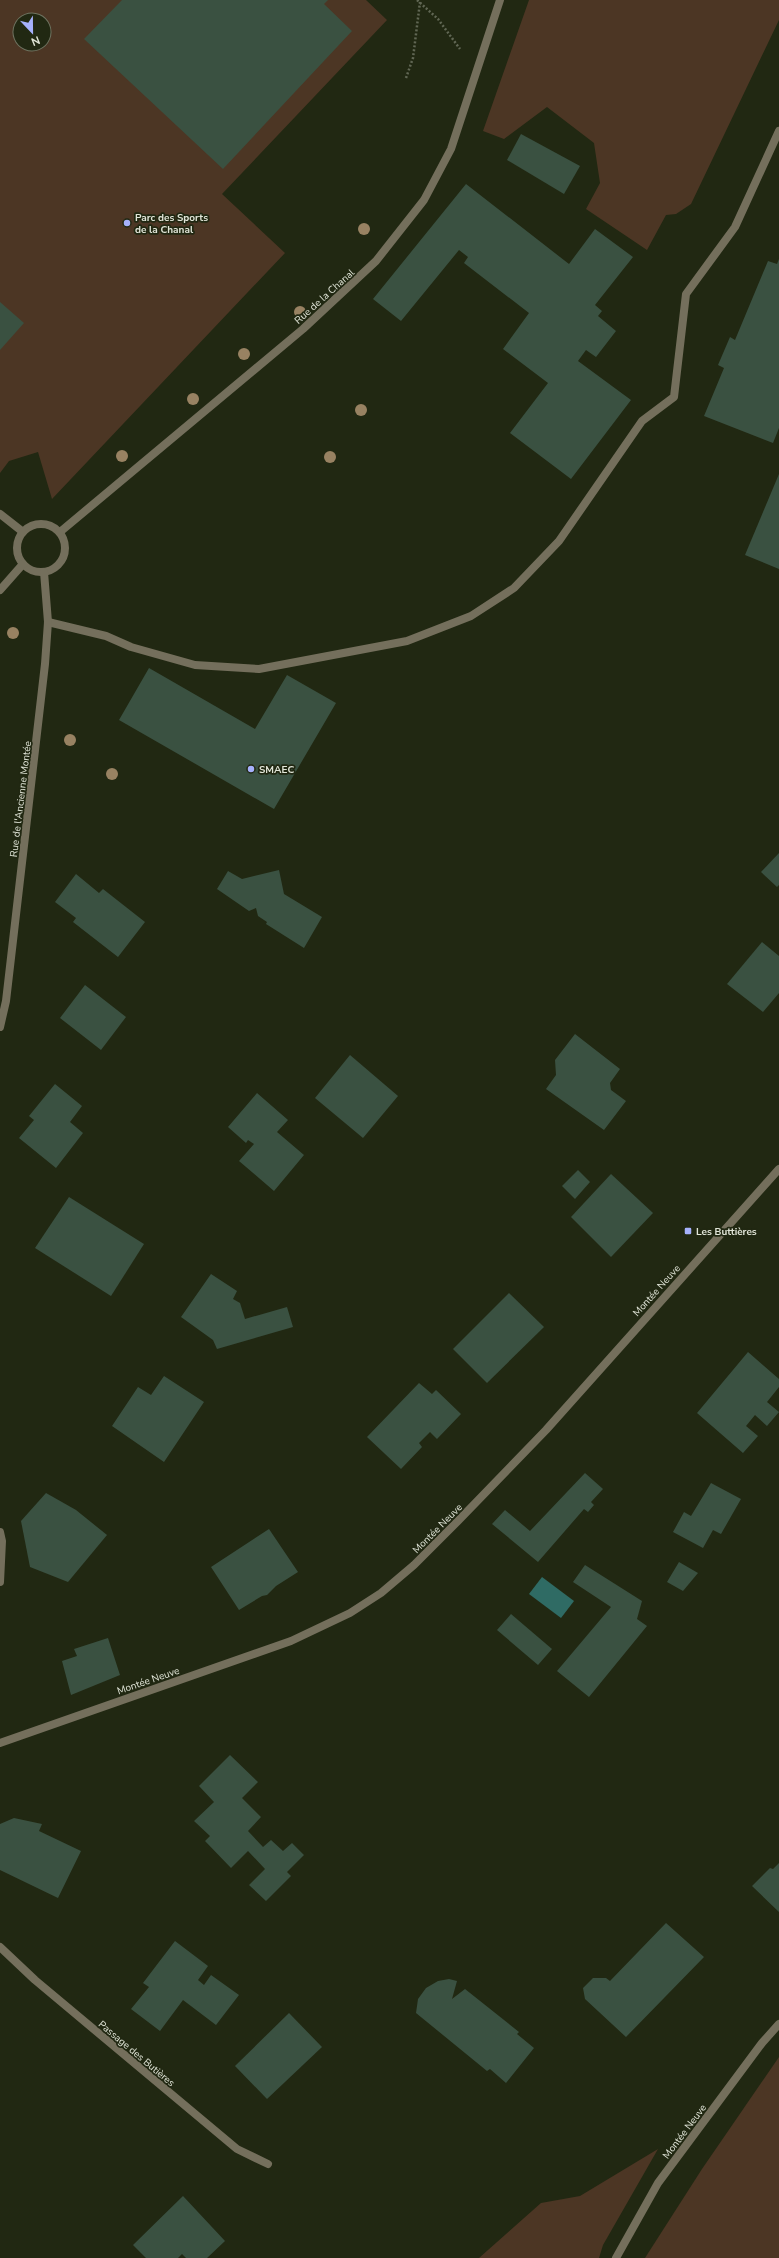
<svg xmlns="http://www.w3.org/2000/svg" width="779" height="2258" viewBox="0 0 779 2258" font-family="'Nunito Sans',sans-serif">
	<style>
		.green { fill: #4c3624; fill-rule: evenodd }
		.water { fill: #2f6b64 }
		.building { fill: #3a5141 }
		.lines { fill: none; stroke-linecap: round; stroke-linejoin: round }
		.path { stroke: #616754; stroke-width: 2.5; stroke-dasharray: 2 2; stroke-linecap: butt }
		.service { stroke: #746f5c; stroke-width: 8 }
		.minor { stroke: #746f5c; stroke-width: 8 }
		.tertiary { stroke: #746f5c; stroke-width: 8 }
		.tree { fill: #988262 }
		.poi-dot { fill: #a6b1fc; stroke: #212812; stroke-width: 1.5 }
		.labels { text-anchor: middle; stroke-width: 3.5; stroke-linejoin: round; paint-order: stroke }
		.poi-label { font-size: 10px; font-weight: bold; fill: #e1e5d8; stroke: #212812; text-anchor: start }
		.street-label { font-size: 10px; fill: #e1e5d8; stroke: #212812 }
	</style>
	<rect width="100%" height="100%" fill="#212812"/>
	<!-- green -->
	<g class="green">
		<path d="M 0,0 L 366,0 L 387,20 L 222,194 L 285,253 L 52,499 L 38,452 L 9,461 L 0,473 ZM 20,20 L 44,20 L 44,44 L 20,44 Z"/>
		<polygon points="529,0 779,0 779,20 691,204 676,214 666,215 647,250 586,209 600,183 594,143 547,107 504,139 483,131"/>
		<polygon points="779,2057 779,2258 645,2258 702,2169"/>
		<polygon points="658,2149 603,2245 599,2258 479,2258 541,2203 580,2196"/>
	</g>
	<!-- water -->
	<polygon class="water" points="542,1577 574,1601 561,1618 529,1594"/>
	<!-- building -->
	<g class="building">
		<polygon points="122,0 328,0 324,4 352,31 223,169 84,39"/>
		<polygon points="521,134 580,166 564,194 507,160"/>
		<polygon points="466,184 569,264 595,229 633,257 595,305 602,311 598,316 616,331 596,357 586,350 578,361 631,400 571,479 510,433 548,383 503,349 529,313 464,263 468,257 459,250 401,321 373,299"/>
		<polygon points="779,259 779,428 773,443 704,416 724,368 718,365 730,337 735,340 768,261 777,264"/>
		<polygon points="0,302 24,323 0,350"/>
		<polygon points="779,474 779,569 745,555"/>
		<polygon points="149,668 255,729 287,675 336,703 274,809 119,720"/>
		<polygon points="779,853 779,885 777,887 761,872"/>
		<polygon points="279,870 284,894 322,917 304,948 266,924 267,922 258,916 256,908 249,911 217,889 228,871 242,879"/>
		<polygon points="76,874 99,893 103,889 145,922 118,957 73,922 76,918 55,902"/>
		<polygon points="762,942 779,956 779,993 763,1012 727,984"/>
		<polygon points="85,985 126,1017 101,1050 60,1018"/>
		<polygon points="575,1034 620,1069 610,1083 611,1090 626,1101 604,1130 546,1089 556,1075 555,1060"/>
		<polygon points="350,1055 398,1096 363,1138 315,1098"/>
		<polygon points="55,1084 82,1106 70,1122 83,1133 56,1168 19,1138 34,1120 29,1116"/>
		<polygon points="257,1093 288,1120 277,1132 304,1155 274,1191 239,1161 254,1144 248,1140 246,1143 228,1127"/>
		<polygon points="578,1170 590,1182 575,1199 562,1186"/>
		<polygon points="611,1174 653,1213 611,1257 571,1217"/>
		<polygon points="69,1197 144,1244 111,1296 35,1248"/>
		<polygon points="211,1274 237,1291 233,1299 240,1303 245,1319 287,1307 293,1327 217,1349 213,1340 181,1317"/>
		<polygon points="509,1293 544,1327 487,1383 453,1349"/>
		<polygon points="748,1352 779,1379 779,1387 767,1402 779,1412 767,1426 755,1415 746,1426 758,1436 743,1453 697,1413"/>
		<polygon points="164,1376 204,1402 164,1462 112,1426 138,1387 151,1395"/>
		<polygon points="419,1383 432,1394 436,1390 461,1414 437,1439 430,1432 419,1443 422,1447 401,1469 367,1437"/>
		<polygon points="585,1473 603,1489 591,1502 594,1505 588,1512 584,1509 538,1562 492,1524 505,1510 530,1531"/>
		<polygon points="711,1483 741,1499 721,1534 713,1530 703,1548 673,1532 684,1512 691,1516"/>
		<polygon points="46,1493 76,1510 107,1535 68,1582 30,1567 21,1521"/>
		<polygon points="269,1529 298,1572 276,1586 267,1595 262,1596 239,1610 211,1567"/>
		<polygon points="679,1562 698,1573 683,1591 667,1582"/>
		<polygon points="585,1565 642,1601 637,1619 647,1626 589,1697 557,1671 611,1607 573,1582"/>
		<polygon points="511,1614 552,1649 538,1665 497,1630"/>
		<polygon points="108,1638 120,1675 71,1695 62,1661 77,1656 74,1649"/>
		<polygon points="230,1755 258,1782 242,1798 261,1817 248,1831 263,1847 271,1840 283,1851 292,1843 304,1855 287,1872 291,1876 266,1901 249,1885 265,1869 248,1851 231,1868 205,1841 210,1836 194,1821 214,1802 199,1786"/>
		<polygon points="14,1818 42,1824 39,1831 81,1851 58,1898 0,1870 0,1824"/>
		<polygon points="779,1863 779,1912 752,1886 770,1868 773,1869"/>
		<polygon points="666,1923 704,1957 626,2037 585,1999 583,1988 593,1978 606,1978 610,1981"/>
		<polygon points="175,1941 208,1966 198,1980 204,1985 211,1975 239,1995 216,2025 183,2000 160,2031 131,2009 149,1987 143,1983"/>
		<polygon points="449,1979 457,1981 452,1999 465,1989 519,2032 517,2034 534,2048 506,2083 490,2069 487,2071 416,2013 418,1999 426,1988 438,1981"/>
		<polygon points="289,2013 322,2047 267,2099 235,2066"/>
		<polygon points="183,2196 225,2241 207,2258 186,2258 182,2254 178,2258 146,2258 133,2245"/>
	</g>
	<g class="lines">
		<!-- path -->
		<g class="path">
			<polyline points="417,0 438,19 460,49"/>
			<polyline points="406,78 413,58 420,2"/>
		</g>
		<!-- service -->
		<polyline class="service" points="48,622 106,636 131,647 195,665 259,669 407,641 471,616 514,588 559,541 642,421 674,397 686,294 735,227 779,131"/>
		<!-- minor -->
		<g class="minor">
			<polyline points="0,514 23,532"/>
			<circle cx="41" cy="548" r="24"/>
			<polyline points="60,532 303,329 376,261 424,200 451,149 500,0"/>
			<polyline points="0,590 23,564"/>
			<polyline points="0,1027 6,1001 45,664 48,622 44,572"/>
			<polyline points="0,1532 2,1541 0,1582"/>
			<polyline points="0,1947 35,1980 237,2149 268,2164"/>
		</g>
		<!-- tertiary -->
		<g class="tertiary">
			<polyline points="0,1743 291,1641 350,1613 381,1593 414,1565 455,1524 546,1430 779,1169"/>
			<polyline points="616,2258 658,2183 762,2043 779,2024"/>
		</g>
	</g>
	<!-- trees -->
	<g class="tree">
		<circle cx="364" cy="229" r="6"/>
		<circle cx="300" cy="312" r="6"/>
		<circle cx="244" cy="354" r="6"/>
		<circle cx="193" cy="399" r="6"/>
		<circle cx="361" cy="410" r="6"/>
		<circle cx="122" cy="456" r="6"/>
		<circle cx="330" cy="457" r="6"/>
		<circle cx="13" cy="633" r="6"/>
		<circle cx="70" cy="740" r="6"/>
		<circle cx="112" cy="774" r="6"/>
	</g>
	<!-- markers -->
	<g class="poi-dot">
		<circle cx="127" cy="223" r="4"/>
		<circle cx="251" cy="769" r="4"/>
		<rect x="684" y="1227" width="8" height="8" rx="2"/>
	</g>
	<g class="labels">
		<!-- poi labels -->
		<g class="poi-label">
			<text x="135" y="221">Parc des Sports<tspan x="135" dy="12">de la Chanal</tspan></text>
			<text x="259" y="773">SMAEC</text>
			<text x="696" y="1235">Les Buttières</text>
		</g>
		<!-- street labels -->
		<g class="street-label">
			<text transform="translate(324 296) rotate(-42)" y="4">Rue de la Chanal</text>
			<text transform="translate(20 799) rotate(-83)" y="4">Rue de l'Ancienne Montée</text>
			<text transform="translate(656 1290) rotate(-48)" y="4">Montée Neuve</text>
			<text transform="translate(437 1528) rotate(-45)" y="4">Montée Neuve</text>
			<text transform="translate(148 1680) rotate(-19)" y="4">Montée Neuve</text>
			<text transform="translate(137 2053) rotate(40)" y="4">Passage des Butières</text>
			<text transform="translate(684 2131) rotate(-53)" y="4">Montée Neuve</text>
		</g>
	</g>
	<!-- north arrow -->
	<g transform="translate(32 32) rotate(158)"><circle r="19" fill="#212812" stroke="#6e7461"/>
	<path d="M0-3L7 15L0 10L-7 15Z" fill="#a6b1fc"/>
	<text y="-6" font-size="11" font-weight="bold" text-anchor="middle" fill="#e1e5d8">N</text>
	</g>
</svg>
